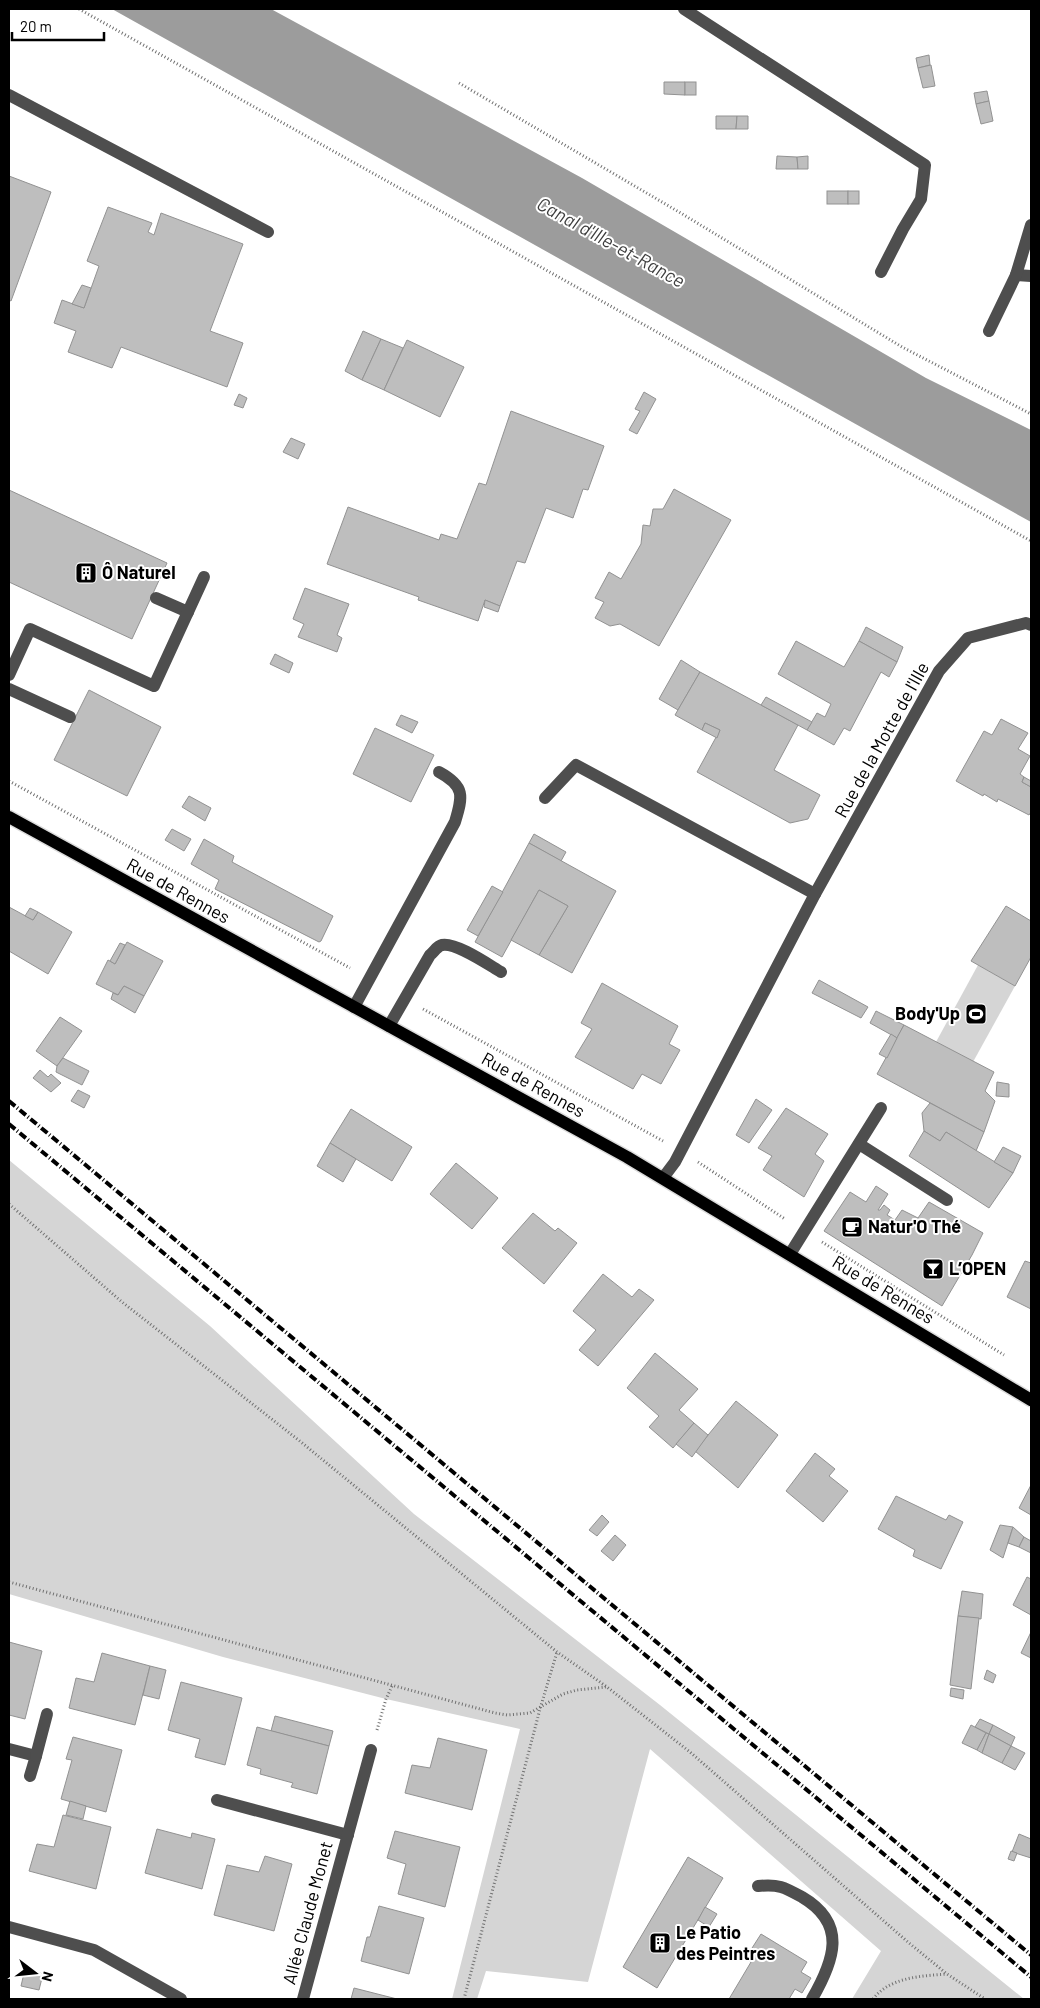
<svg xmlns="http://www.w3.org/2000/svg" width="1040" height="2008" viewBox="0 0 1040 2008" font-family="Barlow,sans-serif">
	<style>
		.green { fill: #d5d5d5 }
		.water { fill: #9c9c9c }
		.building { fill: #bebebe; stroke: #929292 }
		.lines { fill: none; stroke-linecap: round; stroke-linejoin: round }
		.major-casing { stroke: #dbdbdb; stroke-width: 15 }
		.path { stroke: #707070; stroke-width: 3; stroke-dasharray: 1 2.5; stroke-linecap: butt }
		.minor { stroke: #4e4e4e; stroke-width: 12 }
		.major { stroke: #000; stroke-width: 12 }
		.rail { stroke: #000; stroke-width: 4; stroke-dasharray: 8 2.5 1 2.5; stroke-linecap: butt }
		.labels { text-anchor: middle; stroke-width: 4; stroke-linejoin: round; paint-order: stroke }
		.poi-label { font-size: 18px; font-weight: bold; fill: #000; stroke: #fff; text-anchor: start }
		.street-label { font-size: 18px; fill: #000; stroke: #fff }
		.water-label { font-size: 19px; font-style: italic; fill: #3d3d3d; stroke: #fff }
	</style>
	<rect width="100%" height="100%" fill="#fff"/>
	<!-- green -->
	<g class="green">
		<polygon points="978,965 1015,986 973,1062 936,1042"/>
		<polygon points="9,1160 210,1326 414,1514 660,1705 1024,1999 852,1999 881,1951 650,1749 588,1982 486,1971 477,1999 452,1999 520,1729 386,1699 223,1657 9,1594"/>
	</g>
	<!-- water -->
	<polygon class="water" points="112,9 271,9 582,178 926,378 1031,430 1031,522"/>
	<!-- building -->
	<g class="building">
		<polygon points="929,55 930,65 918,68 916,58"/>
		<polygon points="931,65 935,86 923,88 918,68"/>
		<polygon points="664,82 685,82 685,95 664,94"/>
		<rect x="685" y="82" width="11" height="13"/>
		<polygon points="987,91 989,101 976,104 974,93"/>
		<polygon points="989,101 993,121 981,124 976,104"/>
		<polygon points="716,116 737,116 736,129 716,129"/>
		<polygon points="737,116 748,116 748,129 736,129"/>
		<polygon points="777,156 797,157 798,169 776,169"/>
		<polygon points="808,156 808,169 798,169 797,157"/>
		<polygon points="9,176 51,192 11,301 9,300"/>
		<rect x="827" y="191" width="21" height="13"/>
		<rect x="848" y="191" width="11" height="13"/>
		<polygon points="108,207 152,223 148,232 154,235 161,213 243,244 210,331 243,343 227,387 121,347 112,368 68,352 76,331 54,323 62,300 84,308 99,266 87,261"/>
		<polygon points="82,285 91,288 84,308 72,304"/>
		<polygon points="363,331 381,339 362,380 345,371"/>
		<polygon points="381,339 403,348 384,390 362,380"/>
		<polygon points="407,340 464,367 440,417 384,390"/>
		<polygon points="644,392 656,399 637,434 629,430 640,411 635,409"/>
		<polygon points="239,394 247,398 243,408 234,405"/>
		<polygon points="511,411 604,446 588,490 583,489 573,518 546,508 525,563 517,561 500,606 485,600 478,621 418,600 419,597 327,564 348,507 439,540 441,534 457,539 479,483 486,485"/>
		<polygon points="291,438 305,444 298,459 283,452"/>
		<polygon points="674,489 731,520 659,646 620,624 610,626 595,618 604,602 595,598 609,572 621,579 641,544 643,525 650,526 653,509 663,509"/>
		<polygon points="9,490 167,563 132,639 9,582"/>
		<polygon points="305,588 349,604 337,635 342,638 337,652 298,637 304,624 293,619"/>
		<polygon points="485,600 500,606 498,612 484,607"/>
		<polygon points="866,627 903,647 897,662 859,641"/>
		<polygon points="796,641 844,667 859,641 897,662 889,677 881,672 850,731 844,728 834,745 807,730 817,713 825,717 831,704 778,674"/>
		<polygon points="275,654 293,663 289,673 270,664"/>
		<polygon points="681,660 700,672 678,710 659,699"/>
		<polygon points="700,672 798,725 774,770 820,795 808,819 790,823 697,772 720,730 705,723 702,730 675,715"/>
		<polygon points="89,690 161,727 127,796 54,760"/>
		<polygon points="766,697 812,722 807,730 761,705"/>
		<polygon points="401,715 418,722 412,733 396,725"/>
		<polygon points="1001,719 1028,733 1018,749 1030,756 1020,774 1024,777 1022,782 1031,787 1031,812 1029,815 998,799 997,802 984,794 983,796 956,781 984,731 992,735"/>
		<polygon points="705,723 720,730 717,738 702,730"/>
		<polygon points="375,728 434,755 411,802 353,774"/>
		<polygon points="1024,777 1031,781 1031,787 1022,782"/>
		<polygon points="189,796 211,808 205,821 182,807"/>
		<polygon points="172,829 191,839 184,851 165,840"/>
		<polygon points="534,834 566,852 561,861 529,843"/>
		<polygon points="204,839 234,856 232,862 333,916 321,941 319,942 215,889 219,880 191,864"/>
		<polygon points="529,843 616,891 572,973 539,955 568,906 539,890 502,957 475,942"/>
		<polygon points="492,886 503,892 478,936 467,930"/>
		<polygon points="539,890 568,906 539,955 511,940"/>
		<polygon points="1006,906 1031,921 1031,957 1015,986 971,961"/>
		<polygon points="9,907 33,920 38,912 72,932 48,974 9,951"/>
		<polygon points="30,908 38,912 33,920 25,916"/>
		<polygon points="127,942 163,961 144,996 124,986 118,995 96,984 108,960 115,964"/>
		<polygon points="120,943 125,945 115,964 110,961"/>
		<polygon points="819,980 868,1007 861,1018 812,993"/>
		<polygon points="602,983 678,1026 669,1044 680,1050 661,1084 642,1074 633,1089 575,1057 592,1029 581,1023"/>
		<polygon points="124,986 144,996 135,1013 111,999 113,993 118,995"/>
		<polygon points="876,1011 904,1025 897,1038 870,1023"/>
		<polygon points="60,1017 82,1031 57,1066 36,1051"/>
		<polygon points="904,1025 994,1072 985,1091 995,1101 984,1132 877,1074"/>
		<polygon points="891,1034 897,1038 887,1058 879,1054"/>
		<polygon points="63,1058 89,1071 82,1085 56,1072 57,1066"/>
		<polygon points="40,1070 48,1077 51,1074 61,1083 51,1092 33,1078"/>
		<polygon points="997,1082 1009,1084 1009,1097 996,1096"/>
		<polygon points="78,1090 90,1096 84,1108 71,1101"/>
		<polygon points="756,1099 772,1110 749,1143 736,1135"/>
		<polygon points="930,1103 984,1132 976,1151 946,1132 940,1141 924,1131 922,1113"/>
		<polygon points="786,1108 828,1134 815,1154 824,1161 804,1197 763,1170 772,1156 758,1148"/>
		<polygon points="351,1109 412,1147 392,1181 330,1143"/>
		<polygon points="924,1131 940,1141 946,1132 1013,1173 989,1208 909,1156"/>
		<polygon points="330,1143 356,1159 343,1182 317,1166"/>
		<polygon points="1003,1147 1021,1156 1013,1173 994,1162"/>
		<polygon points="456,1163 498,1198 472,1229 430,1194"/>
		<polygon points="876,1186 888,1194 878,1210 880,1210 884,1205 890,1210 887,1215 895,1220 902,1210 918,1218 929,1202 983,1233 972,1255 942,1306 824,1231 850,1192 866,1202"/>
		<polygon points="533,1213 555,1231 558,1228 577,1243 544,1284 502,1248"/>
		<polygon points="1025,1261 1031,1263 1031,1309 1007,1297"/>
		<polygon points="603,1274 632,1297 639,1289 654,1300 598,1366 579,1350 596,1330 573,1311"/>
		<polygon points="655,1353 698,1389 679,1410 694,1423 673,1448 649,1427 659,1416 627,1388"/>
		<polygon points="736,1401 778,1435 738,1488 695,1451"/>
		<polygon points="694,1423 708,1435 692,1457 676,1444"/>
		<polygon points="815,1453 835,1469 829,1476 848,1491 823,1522 786,1491"/>
		<polygon points="1031,1485 1031,1515 1019,1508"/>
		<polygon points="896,1496 946,1520 949,1515 963,1522 941,1569 913,1556 915,1550 878,1529"/>
		<polygon points="602,1515 609,1522 597,1536 589,1530"/>
		<polygon points="1000,1525 1013,1527 1003,1558 990,1550"/>
		<polygon points="1013,1527 1024,1537 1019,1547 1008,1543"/>
		<polygon points="615,1535 626,1545 613,1561 601,1551"/>
		<polygon points="1024,1537 1031,1541 1031,1553 1019,1547"/>
		<polygon points="1027,1577 1031,1579 1031,1615 1013,1605"/>
		<polygon points="962,1591 983,1594 981,1619 958,1616"/>
		<polygon points="958,1616 979,1618 971,1689 950,1685"/>
		<polygon points="1031,1632 1031,1658 1021,1653"/>
		<polygon points="9,1642 42,1651 25,1719 9,1715"/>
		<polygon points="102,1653 150,1666 135,1725 69,1708 76,1678 94,1682"/>
		<polygon points="150,1666 166,1670 159,1699 143,1695"/>
		<polygon points="987,1670 996,1675 993,1683 984,1679"/>
		<polygon points="181,1682 242,1698 225,1765 195,1757 200,1739 168,1730"/>
		<polygon points="951,1688 964,1690 963,1699 950,1696"/>
		<polygon points="275,1716 333,1731 329,1746 271,1731"/>
		<polygon points="980,1719 993,1725 989,1734 975,1727"/>
		<polygon points="971,1725 986,1733 977,1750 962,1743"/>
		<polygon points="993,1725 1015,1737 1011,1746 989,1734"/>
		<polygon points="257,1727 329,1746 317,1794 291,1787 293,1783 260,1774 261,1769 247,1765"/>
		<polygon points="986,1733 989,1734 982,1753 977,1750"/>
		<polygon points="989,1734 1011,1746 1002,1763 982,1753"/>
		<polygon points="73,1737 122,1750 106,1812 61,1799 72,1760 66,1759"/>
		<polygon points="438,1738 487,1750 472,1810 405,1793 412,1765 430,1768"/>
		<polygon points="1011,1746 1025,1753 1015,1770 1002,1763"/>
		<polygon points="70,1801 86,1806 83,1819 66,1815"/>
		<polygon points="63,1815 111,1827 96,1889 29,1871 37,1844 54,1847"/>
		<polygon points="157,1829 191,1838 192,1833 215,1839 202,1889 145,1873"/>
		<polygon points="395,1831 460,1847 445,1907 398,1894 406,1864 387,1858"/>
		<polygon points="1019,1834 1031,1839 1031,1858 1012,1852"/>
		<polygon points="1011,1851 1017,1853 1014,1861 1008,1859"/>
		<polygon points="265,1856 292,1864 274,1931 214,1915 227,1865 259,1872"/>
		<polygon points="688,1857 723,1878 657,1988 623,1967"/>
		<polygon points="379,1906 424,1918 409,1974 361,1961 367,1937 370,1937"/>
		<polygon points="705,1907 717,1914 709,1927 698,1920"/>
		<polygon points="761,1934 807,1962 801,1972 811,1978 802,1993 795,1989 789,1999 729,1999 751,1962 745,1959"/>
		<polygon points="25,1969 43,1974 39,1990 21,1986"/>
		<polygon points="354,1988 397,1999 351,1999"/>
	</g>
	<g class="lines">
		<!-- major casing -->
		<g class="major-casing">
			<polyline id="major" points="9,817 627,1157 1031,1400"/>
		</g>
		<!-- path -->
		<g class="path">
			<polyline points="79,9 1031,541"/>
			<polyline points="459,83 679,212 902,347 1031,414"/>
			<polyline points="9,781 350,968"/>
			<polyline points="423,1009 663,1141"/>
			<polyline points="698,1162 785,1219"/>
			<polyline points="9,1204 122,1302 301,1442 557,1652 607,1687 690,1752 909,1943 947,1974 985,1999"/>
			<polyline points="822,1242 1004,1355"/>
			<polyline points="9,1582 495,1713 507,1715 530,1713 563,1694 577,1690 606,1687"/>
			<polyline points="377,1730 386,1699 393,1684"/>
			<polyline points="464,1999 540,1709 557,1652"/>
			<path d="M 873,1999 C 890,1977 921,1976 947,1974"/>
		</g>
		<!-- minor -->
		<g class="minor">
			<polyline points="684,9 925,165 921,199 903,229 881,272"/>
			<polyline points="9,95 268,232"/>
			<polyline points="1016,275 1031,276"/>
			<polyline points="989,331 1016,275 1031,225"/>
			<polyline points="156,598 188,612"/>
			<polyline points="9,675 30,629 154,686 204,577"/>
			<polyline points="9,689 70,717"/>
			<polyline points="545,798 576,765 815,894"/>
			<path d="M 354,1007 L 455,822 C 463,796 465,786 439,772"/>
			<path d="M 389,1026 L 430,955 C 434,952 437,946 442,945 C 456,942 489,965 501,972"/>
			<polyline points="859,1144 947,1200"/>
			<polyline points="663,1178 675,1162 815,894 939,671 968,638 1026,623 1031,625"/>
			<polyline points="790,1254 881,1108"/>
			<polyline points="9,1749 36,1756 30,1776"/>
			<polyline points="36,1756 47,1714"/>
			<polyline points="217,1800 348,1835"/>
			<path d="M 758,1886 C 779,1884 784,1887 802,1897 C 848,1924 834,1961 812,1999"/>
			<polyline points="9,1927 94,1950 181,1999"/>
			<polyline points="303,1999 371,1750"/>
		</g>
		<!-- major -->
		<use href="#major" class="major"/>
		<!-- rail -->
		<g class="rail">
			<polyline points="9,1101 1031,1955"/>
			<polyline points="9,1124 1031,1977"/>
		</g>
	</g>
	<!-- icons -->
	<defs>
		<g id="building-square" transform="scale(1.125)"><rect x="-9" y="-9" width="18" height="18" rx="4" fill="#000" stroke="#fff"/><path d="M-4-6H4V6H1V3H-1V6H-4ZM-2.5-4.3h1.7v1.8h-1.7ZM.8-4.3h1.7v1.8H.8ZM-2.5-1h1.7V.8h-1.7ZM.8-1h1.7V.8H.8Z" fill="#fff"/></g>
		<g id="stadium-square" transform="scale(1.125)"><rect x="-9" y="-9" width="18" height="18" rx="4" fill="#000" stroke="#fff"/><path d="M0-5a6.5 5 0 1 0 0 10a6.5 5 0 1 0 0-10ZM-3.5-1.8h7v3.6h-7Z" fill="#fff"/></g>
		<g id="cafe-square" transform="scale(1.125)"><rect x="-9" y="-9" width="18" height="18" rx="4" fill="#000" stroke="#fff"/><path d="M-5.5-4.5H6V0H3Q3 3.5 0 3.5H-2.5Q-5.5 3.5-5.5 0ZM3-3.2v2h1.7v-2ZM-6 4.5H4V6H-6Z" fill="#fff"/></g>
		<g id="bar-square" transform="scale(1.125)"><rect x="-9" y="-9" width="18" height="18" rx="4" fill="#000" stroke="#fff"/><path d="M-6-5H6L.8 .8V4.5H3.5V6h-7V4.5H-.8V.8Z" fill="#fff"/></g>
	</defs>
	<g fill-rule="evenodd">
		<use href="#building-square" x="86" y="573"/>
		<use href="#stadium-square" x="976" y="1014"/>
		<use href="#cafe-square" x="852" y="1227"/>
		<use href="#bar-square" x="933" y="1269"/>
		<use href="#building-square" x="660" y="1943"/>
	</g>
	<g class="labels">
		<!-- poi labels -->
		<g class="poi-label">
			<text x="102" y="579">Ô Naturel</text>
			<text x="960" y="1020" text-anchor="end">Body'Up</text>
			<text x="868" y="1233">Natur'O Thé</text>
			<text x="949" y="1275">L’OPEN</text>
			<text x="676" y="1939">Le Patio<tspan x="676" dy="21">des Peintres</tspan></text>
		</g>
		<!-- street labels -->
		<g class="street-label">
			<text transform="translate(882 740) rotate(-61)" y="6">Rue de la Motte de l'Ille</text>
			<text transform="translate(178 891) rotate(29)" y="6">Rue de Rennes</text>
			<text transform="translate(533 1085) rotate(29)" y="6">Rue de Rennes</text>
			<text transform="translate(883 1290) rotate(31)" y="6">Rue de Rennes</text>
			<text transform="translate(308 1913) rotate(-75)" y="6">Allée Claude Monet</text>
		</g>
		<!-- water labels -->
		<g class="water-label">
			<text transform="translate(611 242) rotate(29)" y="7">Canal d'Ille-et-Rance</text>
		</g>
	</g>
	<!-- border -->
	<rect width="1040" height="2008" fill="none" stroke="#000000" stroke-width="20"/>
	<!-- north arrow -->
	<g transform="translate(35 1973) rotate(106)" stroke="#ffffff" stroke-width="4" paint-order="stroke">
	<path d="M0-4L9 19L0 12L-9 19Z" fill="#000000"/>
	<text y="-8" font-size="14" font-weight="bold" text-anchor="middle" fill="#000000">N</text>
	</g>
	<!-- scale -->
	<path d="M12 32v8h92v-8" fill="none" stroke="#000000" stroke-width="2.5"/>
	<text x="20" y="32" font-size="15" fill="#000000" stroke="#ffffff" stroke-width="4" paint-order="stroke">20 m</text>
</svg>
